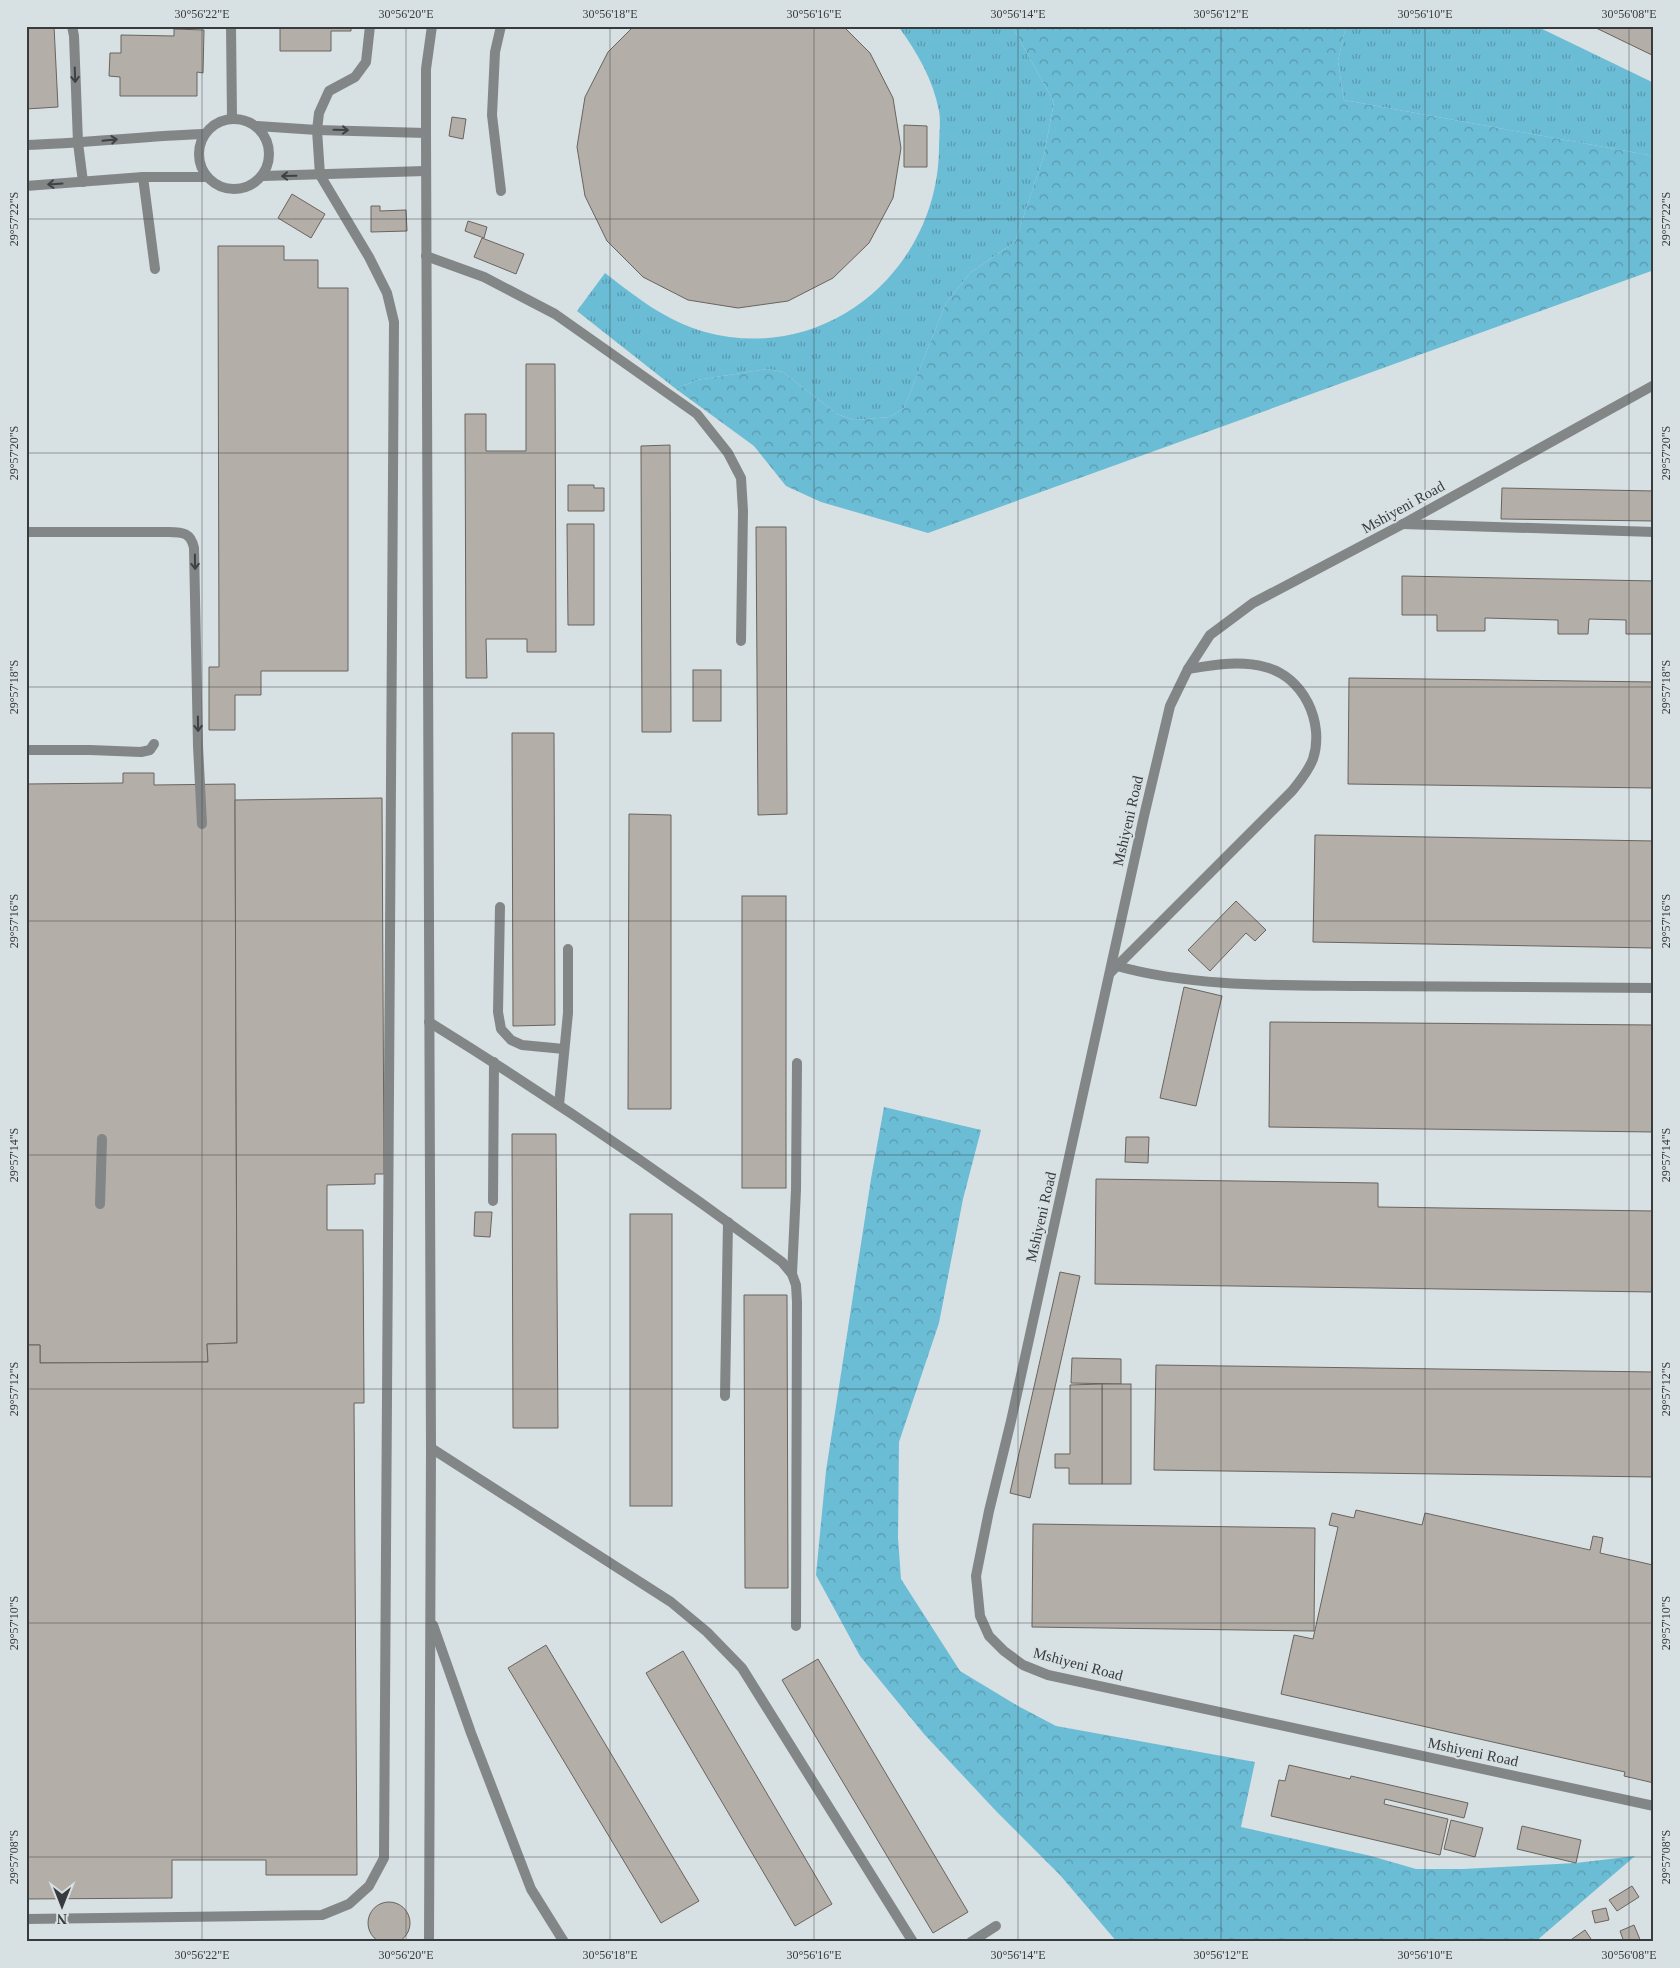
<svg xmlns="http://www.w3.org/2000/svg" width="1680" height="1968" viewBox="0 0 1680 1968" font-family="Georgia,serif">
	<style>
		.grass { fill: url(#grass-tufts) }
		.forest { fill: url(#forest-crowns) }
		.building { fill: #b3aea8; stroke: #69645e }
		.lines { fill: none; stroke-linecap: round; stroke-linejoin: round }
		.lane { stroke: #828687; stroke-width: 10 }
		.street { stroke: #828687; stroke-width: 10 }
		.oneway { stroke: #3f4244 }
		.ticks { fill: none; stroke: #383b3d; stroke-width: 1; stroke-opacity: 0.45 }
		.labels { text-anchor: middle; stroke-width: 4; stroke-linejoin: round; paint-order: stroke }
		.street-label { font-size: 15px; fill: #383b3d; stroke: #d7e0e3 }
		.neatline { fill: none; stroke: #383b3d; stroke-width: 2 }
		.ticks-label { font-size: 12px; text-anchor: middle; fill: #383b3d }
	</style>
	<defs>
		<pattern id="grass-tufts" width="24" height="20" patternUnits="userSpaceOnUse" patternTransform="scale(1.25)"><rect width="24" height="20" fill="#6bbcd5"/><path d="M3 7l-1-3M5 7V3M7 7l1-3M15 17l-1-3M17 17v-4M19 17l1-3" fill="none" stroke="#599aae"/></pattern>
		<pattern id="forest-crowns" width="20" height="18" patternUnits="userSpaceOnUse" patternTransform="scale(1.25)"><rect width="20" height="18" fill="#6bbcd5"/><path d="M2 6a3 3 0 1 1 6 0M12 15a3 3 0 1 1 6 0" fill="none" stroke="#599aae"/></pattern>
	</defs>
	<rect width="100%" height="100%" fill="#d7e0e3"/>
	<!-- grass -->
	<g class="grass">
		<path d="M 898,26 L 1012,26 L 1054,102 L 1044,155 L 1015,242 L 970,273 L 946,303 L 904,408 L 890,417 L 854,420 L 837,414 L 783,372 L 767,369 L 697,380 L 676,389 L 577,311 L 605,273 C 636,297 666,321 705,332 C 826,365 938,270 939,148 C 939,136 941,122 939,111 C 933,79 917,52 898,26 Z"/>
		<polygon points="1346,26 1536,26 1654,83 1654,156 1344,100 1338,61"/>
	</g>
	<!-- forest -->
	<g class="forest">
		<polygon points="1012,26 1346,26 1338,61 1344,100 1654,156 1654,270 928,533 821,502 786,486 754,446 676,389 697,380 767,369 783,372 837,414 854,420 890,417 904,408 946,303 970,273 1015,242 1044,155 1054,102"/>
		<polygon points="884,1107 981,1130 963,1199 939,1323 899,1442 898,1538 901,1579 960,1671 1018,1706 1056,1726 1255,1762 1241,1827 1371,1856 1416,1869 1463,1869 1576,1863 1635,1856 1535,1942 1117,1942 1060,1875 996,1811 924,1734 860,1656 816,1575 826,1471 871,1179"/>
	</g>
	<!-- building -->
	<g class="building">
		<polygon points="26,26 54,26 58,107 26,109"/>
		<polygon points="280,26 351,26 351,31 331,31 331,51 280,51"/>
		<polygon points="634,26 843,26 870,53 893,98 901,148 893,198 869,243 833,278 788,301 738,308 688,300 643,277 607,241 585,196 577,147 585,97 608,52"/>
		<polygon points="1592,26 1654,26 1654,56"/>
		<polygon points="174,29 204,30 203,73 197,72 197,96 120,96 120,77 109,76 110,53 121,53 121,35 174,36"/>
		<polygon points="452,117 466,119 463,139 449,136"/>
		<polygon points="904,125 927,126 927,167 904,167"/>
		<polygon points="292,194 325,214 311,238 278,218"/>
		<polygon points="371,206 380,206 380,211 406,210 407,231 371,232"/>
		<polygon points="468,221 487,227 484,238 465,231"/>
		<polygon points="482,238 524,254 516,274 474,257"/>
		<polygon points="218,246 284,246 284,260 318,260 318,288 348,288 348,671 261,671 261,695 235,695 235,730 209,730 209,667 219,667"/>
		<polygon points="526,364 555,364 556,652 527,652 527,639 486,639 487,678 466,678 465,414 486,414 486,451 526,451"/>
		<polygon points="670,445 671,732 642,732 641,446"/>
		<polygon points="568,485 594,485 594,488 604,488 604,511 568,511"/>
		<polygon points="1502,488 1654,491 1654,521 1501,519"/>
		<polygon points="567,524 594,524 594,625 568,625"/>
		<polygon points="756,527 786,527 787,814 758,815"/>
		<polygon points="1402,576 1654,581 1654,634 1626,634 1626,620 1589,619 1588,634 1558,634 1558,620 1485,618 1485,631 1437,631 1437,615 1402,615"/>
		<rect x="693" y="670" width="28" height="51"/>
		<polygon points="1349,678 1654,682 1654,788 1348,784"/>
		<polygon points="512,733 554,733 555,1025 513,1026"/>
		<polygon points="123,773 154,773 154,785 235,784 237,1343 207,1344 208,1362 40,1363 40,1345 26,1345 26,784 123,783"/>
		<polygon points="382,798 384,1174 375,1174 375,1184 327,1185 327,1230 363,1230 364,1403 354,1403 357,1875 266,1875 266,1860 172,1860 172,1898 26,1899 26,1345 40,1345 40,1363 208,1362 207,1344 237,1343 235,800"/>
		<polygon points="629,814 671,815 671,1109 628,1109"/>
		<polygon points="1315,835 1654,841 1654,948 1313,942"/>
		<rect x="742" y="896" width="44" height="292"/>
		<polygon points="1236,901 1266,930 1255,941 1246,933 1210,971 1188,950"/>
		<polygon points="1184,987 1222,996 1196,1106 1160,1098"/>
		<polygon points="1270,1022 1654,1025 1654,1132 1269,1127"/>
		<polygon points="512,1134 556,1134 558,1428 513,1428"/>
		<polygon points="1126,1137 1149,1137 1148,1163 1125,1162"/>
		<polygon points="1096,1179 1378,1183 1378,1207 1654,1211 1654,1292 1095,1284"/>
		<polygon points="475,1212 492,1212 490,1237 474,1236"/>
		<rect x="630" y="1214" width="42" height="292"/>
		<polygon points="1060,1272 1080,1276 1030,1498 1010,1493"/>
		<polygon points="744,1295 787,1295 788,1588 745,1588"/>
		<polygon points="1072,1358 1121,1359 1121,1384 1071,1383"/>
		<polygon points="1156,1365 1654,1372 1654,1477 1154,1470"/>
		<rect x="1102" y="1384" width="29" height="100"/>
		<polygon points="1102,1384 1102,1484 1069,1484 1069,1468 1055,1468 1055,1454 1070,1454 1070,1385"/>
		<polygon points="1356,1510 1422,1525 1425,1513 1590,1550 1593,1536 1603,1538 1600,1553 1653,1565 1654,1563 1654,1783 1624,1776 1625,1772 1281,1694 1294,1635 1313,1639 1338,1527 1329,1525 1332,1513 1354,1518"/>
		<polygon points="1033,1524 1315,1528 1314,1631 1032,1627"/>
		<polygon points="546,1645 699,1901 661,1923 508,1668"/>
		<polygon points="683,1651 832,1904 795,1926 646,1673"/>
		<polygon points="818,1659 968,1912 933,1933 782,1680"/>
		<polygon points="1289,1765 1350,1779 1351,1776 1468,1803 1464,1818 1385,1799 1384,1804 1448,1819 1440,1855 1271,1816 1279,1780 1285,1781"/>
		<polygon points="1451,1820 1483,1828 1475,1857 1444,1849"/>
		<polygon points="1522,1826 1581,1840 1576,1863 1517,1849"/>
		<polygon points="1632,1886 1639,1897 1617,1911 1609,1900"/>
		<circle cx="389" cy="1923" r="21"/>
		<polygon points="1606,1908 1609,1920 1595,1923 1592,1911"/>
		<polygon points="1634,1925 1641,1942 1624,1942 1620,1931"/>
		<polygon points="1585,1930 1593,1942 1574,1942 1572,1939"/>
	</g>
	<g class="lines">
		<!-- lane -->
		<g class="lane">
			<polyline points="72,26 74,36 78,143 83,182"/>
			<polyline points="231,26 232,118"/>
			<polyline points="501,26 495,52 492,115 501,191"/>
			<polyline points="426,133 426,69 432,26"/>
			<polyline points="143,177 155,269"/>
			<polyline points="1403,524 1654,532"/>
			<path d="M 26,532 L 169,532 C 183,532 191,533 194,548 L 198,746 L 202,824"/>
			<polyline points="26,750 90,750 141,752 150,750 154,744"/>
			<path d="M 1117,966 C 1196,988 1283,985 1366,986 C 1462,987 1558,988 1654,988"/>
			<polyline points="100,1204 102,1139"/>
			<polyline points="26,1919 322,1915 349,1904 369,1886 384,1858 394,322 387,293 369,257 320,175 317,130 319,113 329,91 355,77 366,62 370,26"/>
		</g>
		<!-- street -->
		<g class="street">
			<circle cx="234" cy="154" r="35"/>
			<polyline points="257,126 317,130 426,133 431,1448 429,1942"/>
			<path d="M 26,145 C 86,143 145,136 204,134"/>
			<polyline points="263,176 425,171"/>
			<polyline points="26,186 143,177 206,177"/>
			<polyline points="426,256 484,277 555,314 697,414 728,453 741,478 743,511 741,641"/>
			<polyline points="1654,385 1403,524 1253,603 1210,635 1188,669 1170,706 1144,816 1011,1421 989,1511 976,1576 980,1616 989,1636 1004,1651 1023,1665 1048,1675 1654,1806"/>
			<polyline points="500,907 498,1012 501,1029 511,1040 522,1045 564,1049"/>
			<path d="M 1110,973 L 1292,791 C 1300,781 1308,772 1313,759 C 1325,722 1303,676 1265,667 C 1240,660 1213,665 1188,669"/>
			<path d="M 429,1022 C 550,1097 668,1177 782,1262 L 792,1274 L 796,1285 L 797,1302 L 796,1626"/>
			<polyline points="559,1105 568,1013 568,949"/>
			<polyline points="493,1201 494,1062"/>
			<polyline points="792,1274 796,1190 797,1063"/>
			<polyline points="725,1396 728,1222"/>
			<polyline points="431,1448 671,1602 707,1632 742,1668 913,1942"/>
			<polyline points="433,1625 471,1733 531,1889 564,1942"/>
			<polyline points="971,1942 996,1926"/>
		</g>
	</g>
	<!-- one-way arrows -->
	<defs><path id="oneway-shaft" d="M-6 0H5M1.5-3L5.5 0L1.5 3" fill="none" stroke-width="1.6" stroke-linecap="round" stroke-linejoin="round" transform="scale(1.25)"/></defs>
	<g class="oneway">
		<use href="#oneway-shaft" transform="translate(75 75) rotate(88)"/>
		<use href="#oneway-shaft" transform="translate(341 130) rotate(1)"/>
		<use href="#oneway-shaft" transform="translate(110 140) rotate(-6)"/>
		<use href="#oneway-shaft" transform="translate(289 176) rotate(179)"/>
		<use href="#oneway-shaft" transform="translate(55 184) rotate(176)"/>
		<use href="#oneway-shaft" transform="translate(195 562) rotate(89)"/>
		<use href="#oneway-shaft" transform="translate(198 724) rotate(89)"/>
	</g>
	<!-- ticks -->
	<path class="ticks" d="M 202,26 L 202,1942M 406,26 L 406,1942M 610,26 L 610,1942M 814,26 L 814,1942M 1018,26 L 1018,1942M 1221,26 L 1221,1942M 1425,26 L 1425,1942M 1629,26 L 1629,1942M 26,219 L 1654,219M 26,453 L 1654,453M 26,687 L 1654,687M 26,921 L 1654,921M 26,1155 L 1654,1155M 26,1389 L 1654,1389M 26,1623 L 1654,1623M 26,1857 L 1654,1857"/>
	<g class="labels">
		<!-- street labels -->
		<g class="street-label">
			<text transform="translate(1403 507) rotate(-29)" y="5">Mshiyeni Road</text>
			<text transform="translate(1128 821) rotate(-77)" y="5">Mshiyeni Road</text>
			<text transform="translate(1041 1217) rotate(-77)" y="5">Mshiyeni Road</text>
			<text transform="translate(1078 1664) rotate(15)" y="5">Mshiyeni Road</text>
			<text transform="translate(1473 1752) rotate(12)" y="5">Mshiyeni Road</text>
		</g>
	</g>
	<!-- border -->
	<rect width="1680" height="1968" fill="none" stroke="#d7e0e3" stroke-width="55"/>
	<!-- north arrow -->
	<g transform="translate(62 1906) rotate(180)" stroke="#d7e0e3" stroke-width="4" paint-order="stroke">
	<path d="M0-4L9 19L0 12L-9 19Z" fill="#383b3d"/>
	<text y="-8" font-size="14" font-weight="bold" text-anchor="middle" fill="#383b3d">N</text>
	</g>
	<rect x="28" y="28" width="1624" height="1912" class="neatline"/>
	<g class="ticks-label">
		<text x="202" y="18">30°56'22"E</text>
		<text x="406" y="18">30°56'20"E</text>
		<text x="610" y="18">30°56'18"E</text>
		<text x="814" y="18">30°56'16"E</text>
		<text x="1018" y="18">30°56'14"E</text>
		<text x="1221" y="18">30°56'12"E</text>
		<text x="1425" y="18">30°56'10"E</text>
		<text x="1629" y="18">30°56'08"E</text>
		<text transform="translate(1666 219) rotate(-90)" y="4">29°57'22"S</text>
		<text transform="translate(14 219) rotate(-90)" y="4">29°57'22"S</text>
		<text transform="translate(1666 453) rotate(-90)" y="4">29°57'20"S</text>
		<text transform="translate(14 453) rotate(-90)" y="4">29°57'20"S</text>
		<text transform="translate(1666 687) rotate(-90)" y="4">29°57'18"S</text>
		<text transform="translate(14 687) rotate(-90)" y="4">29°57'18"S</text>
		<text transform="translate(1666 921) rotate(-90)" y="4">29°57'16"S</text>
		<text transform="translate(14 921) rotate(-90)" y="4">29°57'16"S</text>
		<text transform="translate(1666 1155) rotate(-90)" y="4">29°57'14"S</text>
		<text transform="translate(14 1155) rotate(-90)" y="4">29°57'14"S</text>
		<text transform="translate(1666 1389) rotate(-90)" y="4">29°57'12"S</text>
		<text transform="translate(14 1389) rotate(-90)" y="4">29°57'12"S</text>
		<text transform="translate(1666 1623) rotate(-90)" y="4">29°57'10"S</text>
		<text transform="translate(14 1623) rotate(-90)" y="4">29°57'10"S</text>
		<text transform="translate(1666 1857) rotate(-90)" y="4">29°57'08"S</text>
		<text transform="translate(14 1857) rotate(-90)" y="4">29°57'08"S</text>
		<text x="202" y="1959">30°56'22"E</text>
		<text x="406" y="1959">30°56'20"E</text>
		<text x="610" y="1959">30°56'18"E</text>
		<text x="814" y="1959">30°56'16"E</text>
		<text x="1018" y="1959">30°56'14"E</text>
		<text x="1221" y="1959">30°56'12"E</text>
		<text x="1425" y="1959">30°56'10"E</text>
		<text x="1629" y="1959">30°56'08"E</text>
	</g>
</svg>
